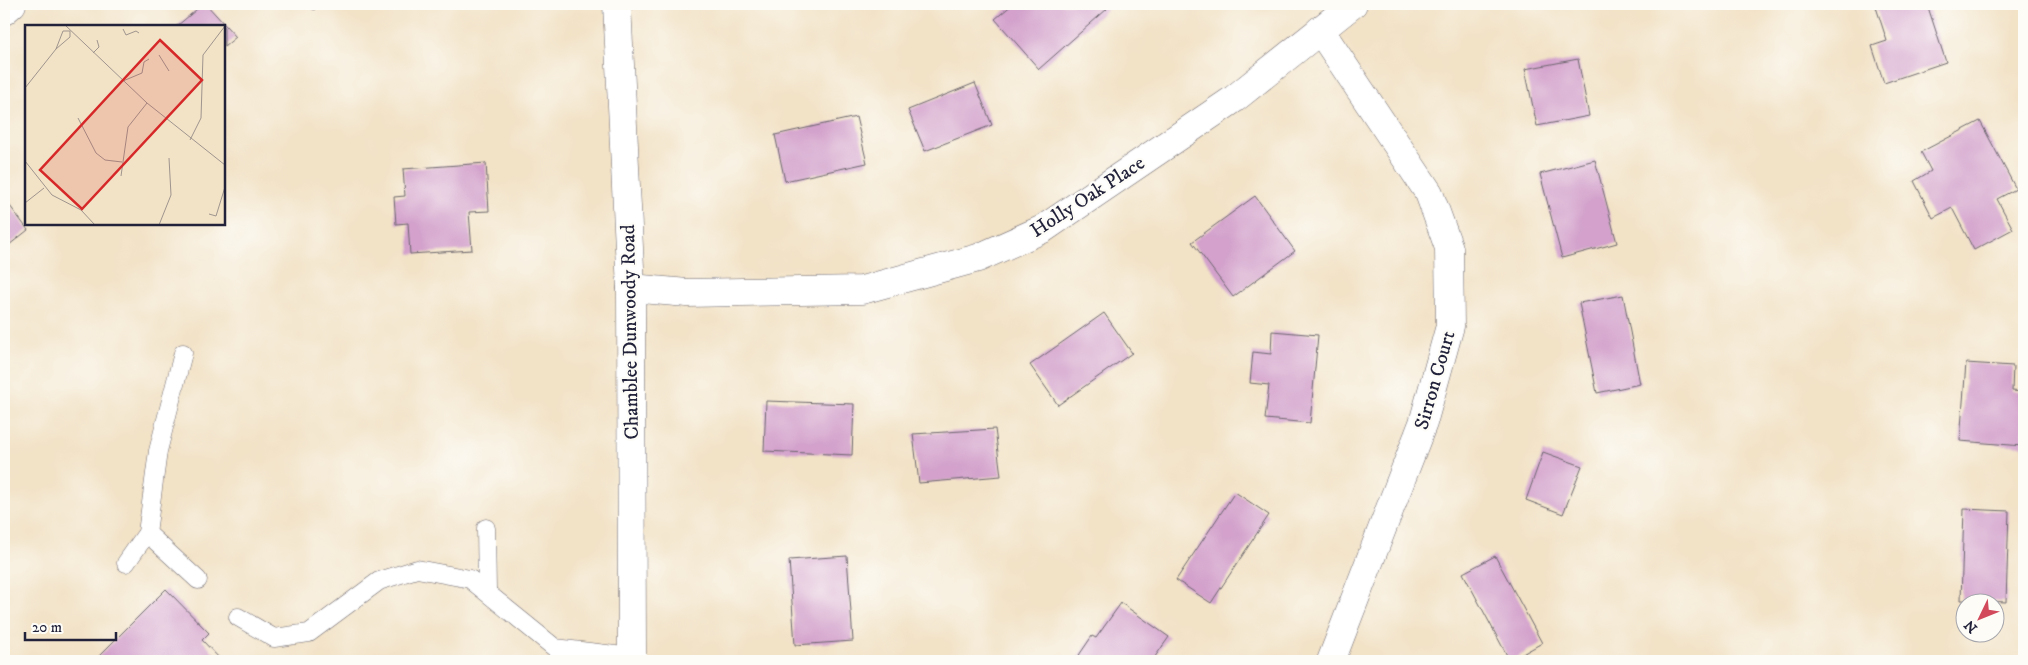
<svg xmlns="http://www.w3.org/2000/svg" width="2028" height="665" viewBox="0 0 2028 665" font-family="'IM FELL DW Pica',serif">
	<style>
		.building { fill: #d3a1cc }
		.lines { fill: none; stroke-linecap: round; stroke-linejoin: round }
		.lane-casing { stroke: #6b656c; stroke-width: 19 }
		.street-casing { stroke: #6b656c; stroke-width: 29 }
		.secondary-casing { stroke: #6b656c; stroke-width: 29 }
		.lane { stroke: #fff; stroke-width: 18 }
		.street { stroke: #fff; stroke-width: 28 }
		.secondary { stroke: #fff; stroke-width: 28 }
		.labels { text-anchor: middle; stroke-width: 4.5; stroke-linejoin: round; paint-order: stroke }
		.street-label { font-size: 20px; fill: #22223b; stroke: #fdfcf7 }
		.inset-road { fill: none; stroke: #9f958e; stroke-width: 1 }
		.view { fill: #d62828; fill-opacity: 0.15; stroke: #d62828; stroke-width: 2.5 }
		.inset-edge { fill: none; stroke: #22223b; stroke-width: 2.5 }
	</style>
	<rect width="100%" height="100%" fill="#fdfcf7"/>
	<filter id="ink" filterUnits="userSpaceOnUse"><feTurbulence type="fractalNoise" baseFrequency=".02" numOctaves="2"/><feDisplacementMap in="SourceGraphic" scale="10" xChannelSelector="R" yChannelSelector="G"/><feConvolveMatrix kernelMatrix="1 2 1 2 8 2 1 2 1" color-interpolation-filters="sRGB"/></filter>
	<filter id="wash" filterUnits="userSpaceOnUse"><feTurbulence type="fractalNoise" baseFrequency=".0096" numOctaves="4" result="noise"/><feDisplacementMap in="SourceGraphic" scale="20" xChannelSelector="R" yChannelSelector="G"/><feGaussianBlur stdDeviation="1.12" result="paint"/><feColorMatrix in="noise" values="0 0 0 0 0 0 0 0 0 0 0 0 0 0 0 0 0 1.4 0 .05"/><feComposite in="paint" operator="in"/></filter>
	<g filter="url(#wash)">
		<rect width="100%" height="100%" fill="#f2e2c6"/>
		<g id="blocks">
			<!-- building -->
			<g class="building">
				<polygon points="203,4 206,4 236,37 224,47 224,26 177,26"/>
				<polygon points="308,4 320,4 314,10"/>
				<polygon points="1013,4 1103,4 1107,9 1039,69 995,19"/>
				<polygon points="1875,4 1927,4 1946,62 1884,83 1872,46 1887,41"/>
				<polygon points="1578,59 1589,116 1537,126 1525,69"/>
				<polygon points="975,83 992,125 925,151 908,110"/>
				<polygon points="856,117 867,163 785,181 775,135"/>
				<polygon points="1980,121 2016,189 1997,199 2013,229 1974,250 1952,208 1933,218 1914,181 1931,171 1921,152"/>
				<polygon points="1595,160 1617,243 1562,258 1540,174"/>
				<polygon points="486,163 489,211 469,212 472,250 410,254 408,223 396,224 394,197 405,196 403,169"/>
				<polygon points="1255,196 1295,251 1233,297 1192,242"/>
				<polygon points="7,202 28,230 4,249 4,204"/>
				<polygon points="1623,295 1640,384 1597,393 1579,303"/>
				<polygon points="1104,313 1132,353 1058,405 1030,365"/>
				<polygon points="1272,331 1318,335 1310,423 1265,419 1269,385 1250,383 1253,352 1271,354"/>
				<polygon points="1966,363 2013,366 2012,391 2024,392 2023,446 1960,441"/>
				<polygon points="766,401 854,404 852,455 764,451"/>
				<polygon points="995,429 1001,476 919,483 913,434"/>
				<polygon points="1543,452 1582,466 1563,514 1526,500"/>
				<polygon points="1235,492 1269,515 1211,603 1176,580"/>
				<polygon points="1964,509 2009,511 2006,602 1961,600"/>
				<polygon points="847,556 853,641 795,645 789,560"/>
				<polygon points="1495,556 1542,643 1510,661 1463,573"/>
				<polygon points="166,589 209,633 202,640 222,661 94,661"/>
				<polygon points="1121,603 1169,637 1152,661 1075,661 1092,636 1096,638"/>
			</g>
		</g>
	</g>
	<g filter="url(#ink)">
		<use href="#blocks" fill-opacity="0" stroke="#6b656c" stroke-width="1"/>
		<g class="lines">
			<!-- lane casing -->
			<g class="lane-casing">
				<g id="lane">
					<polyline points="486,528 487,592"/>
					<polyline points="147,533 198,580"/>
					<polyline points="126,563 147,533 158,451 183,353"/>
					<polyline points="238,617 274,638 309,633 379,581 417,569 470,579 555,648 632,657"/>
				</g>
			</g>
			<!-- street casing -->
			<g class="street-casing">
				<g id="street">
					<polyline points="4,11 12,4"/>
					<polyline points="1320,30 1429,193 1449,248 1450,326 1423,423 1331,661"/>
					<polyline points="631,288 687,293 862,290 978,258 1043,229 1234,99 1353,4"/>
				</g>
			</g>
			<!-- secondary casing -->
			<g class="secondary-casing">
				<polyline id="secondary" points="617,4 631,288 632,661"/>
			</g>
			<!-- lane -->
			<use href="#lane" class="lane"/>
			<!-- street -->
			<use href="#street" class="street"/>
			<!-- secondary -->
			<use href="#secondary" class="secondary"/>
		</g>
	</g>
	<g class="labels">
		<!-- street labels -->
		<g class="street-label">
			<text transform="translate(1087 196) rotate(-33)" y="7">Holly Oak Place</text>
			<text transform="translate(629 332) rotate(-91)" y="7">Chamblee Dunwoody Road</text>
			<text transform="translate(1434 380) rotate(-74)" y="7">Sirron Court</text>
		</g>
	</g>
	<!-- overview -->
	<g transform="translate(25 25)">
		<rect width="200" height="200" fill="#f2e2c6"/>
		<path class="inset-road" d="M 40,0 L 122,78 L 200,140M 98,4 L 101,10 L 111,6 L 114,8M 31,24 L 45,12 L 45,6M 68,28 L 74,22 L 72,15M 134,30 L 144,46M 98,56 L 117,48 L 119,37 L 124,34M 0,63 L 31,24 L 38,6 L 45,6M 53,93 L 71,128 L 80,135 L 97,137M 165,115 L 176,93 L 178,30 L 200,1M 0,136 L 27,170 L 56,185 L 70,200M 96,151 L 103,102 L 122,78M 0,178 L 19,163M 184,189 L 191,191 L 200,162M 134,200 L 146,170 L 144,133"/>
		<path class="view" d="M 135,15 L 177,55 L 57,184 L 15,145 Z"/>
		<rect width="200" height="200" class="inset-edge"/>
	</g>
	<!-- margin -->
	<rect width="2028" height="665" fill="none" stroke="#fdfcf7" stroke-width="20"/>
	<!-- north arrow -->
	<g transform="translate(1980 618) rotate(227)"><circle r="24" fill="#fdfcf7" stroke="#a5a5ac"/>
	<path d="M0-4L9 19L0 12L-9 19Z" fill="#d1495b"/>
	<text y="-8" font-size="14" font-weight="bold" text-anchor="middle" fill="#22223b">N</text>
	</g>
	<!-- scale -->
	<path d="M25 632v8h91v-8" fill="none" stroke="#22223b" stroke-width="2.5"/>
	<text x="32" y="632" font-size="15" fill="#22223b" stroke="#fdfcf7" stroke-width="4" paint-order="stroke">20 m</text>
</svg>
